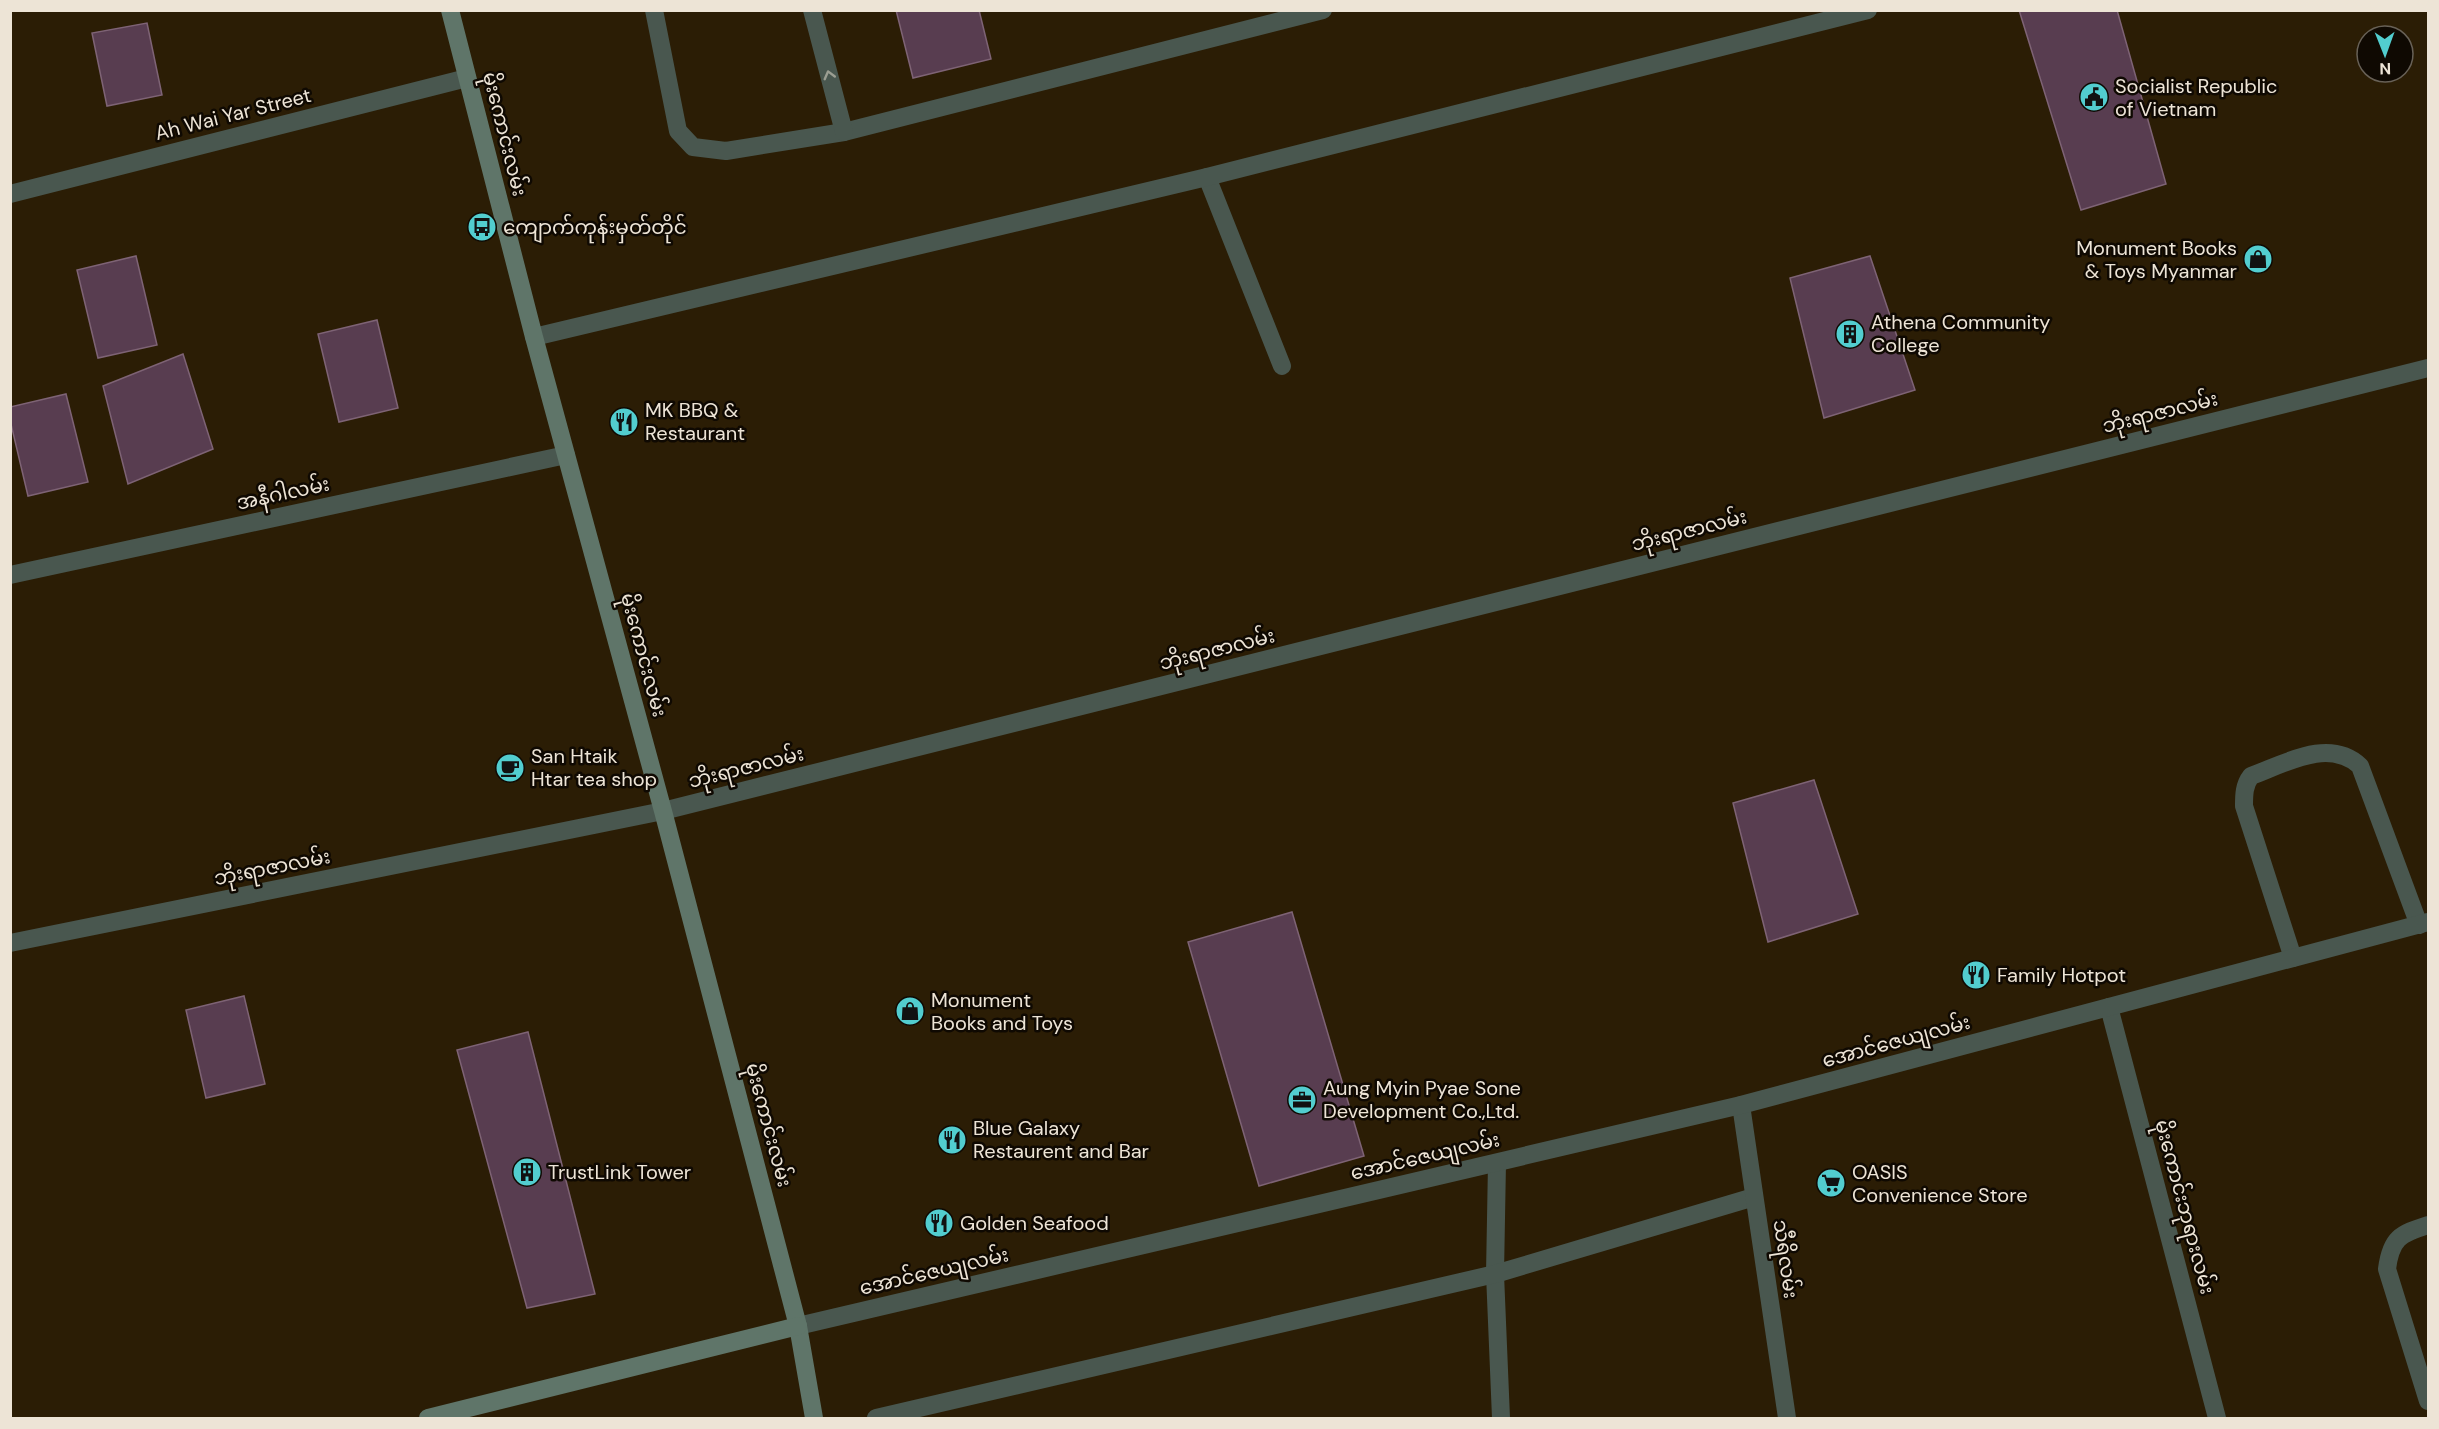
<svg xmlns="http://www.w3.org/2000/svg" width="2439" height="1429" viewBox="0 0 2439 1429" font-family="'DM Sans','Noto Sans Myanmar',sans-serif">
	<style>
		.building { fill: #583d50; stroke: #7e6375; stroke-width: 1.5 }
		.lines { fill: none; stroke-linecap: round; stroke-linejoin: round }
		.lane { stroke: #49574f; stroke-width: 18 }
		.street { stroke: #49574f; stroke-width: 18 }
		.secondary { stroke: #5f7569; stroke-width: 18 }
		.oneway { stroke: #9b9e92 }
		.labels { text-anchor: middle; stroke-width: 5; stroke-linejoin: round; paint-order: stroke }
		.poi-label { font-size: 20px; fill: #ede4d6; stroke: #0f0902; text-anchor: start }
		.street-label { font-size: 20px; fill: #ede4d6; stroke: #0f0902 }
	</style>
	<rect width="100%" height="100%" fill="#2b1d05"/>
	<!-- building -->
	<g class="building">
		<polygon points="896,10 979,10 991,59 913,78"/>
		<polygon points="2019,10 2117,10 2166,184 2081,210"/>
		<polygon points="147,23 162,95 107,106 92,33"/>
		<polygon points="136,256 157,345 98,358 77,270"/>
		<polygon points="1870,256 1915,390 1824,418 1790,278"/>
		<polygon points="377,320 398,408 339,422 318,334"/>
		<polygon points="183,354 213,449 128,484 103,386"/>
		<polygon points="66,394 88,482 28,496 10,420 10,407"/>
		<polygon points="1814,780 1858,914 1768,942 1733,803"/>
		<polygon points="1292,912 1364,1156 1259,1186 1188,942"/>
		<polygon points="244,996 265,1084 206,1098 186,1010"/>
		<polygon points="528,1032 595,1294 527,1308 457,1050"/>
	</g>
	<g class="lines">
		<!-- lane -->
		<g class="lane">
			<polyline points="654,10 678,131 693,147 726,151 844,132 1323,10"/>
			<polyline points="812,10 844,132"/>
			<polyline points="1207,177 1282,366"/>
			<path d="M 2293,958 L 2244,806 C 2244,795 2244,785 2251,776 C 2284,764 2329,737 2360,766 L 2419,925"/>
			<polyline points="1497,1163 1495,1274 1501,1418"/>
			<polyline points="876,1418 1495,1274 1754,1197"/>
		</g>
		<!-- street -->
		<g class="street">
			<polyline points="10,194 467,78"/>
			<polyline points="534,337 1207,177 1868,10"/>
			<polyline points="10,575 566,455"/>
			<polyline points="10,943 663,811 2428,368"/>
			<polyline points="2109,1007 2217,1418"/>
			<polyline points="1741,1105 1787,1418"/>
			<path d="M 2428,1225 C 2400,1234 2391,1238 2387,1269 L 2428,1401"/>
			<polyline points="798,1326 1741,1105 2428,922"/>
		</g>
		<!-- secondary -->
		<g class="secondary">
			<polyline points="450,10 534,337 663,811 798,1326 814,1418"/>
			<polyline points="428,1418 798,1326"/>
		</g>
	</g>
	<!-- one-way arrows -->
	<defs><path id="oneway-chevron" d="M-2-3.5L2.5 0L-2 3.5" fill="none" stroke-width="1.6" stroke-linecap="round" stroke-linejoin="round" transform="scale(1.5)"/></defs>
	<use class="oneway" href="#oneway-chevron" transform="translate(829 75) rotate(-105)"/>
	<!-- icons -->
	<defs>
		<g id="civic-disc" transform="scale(1.5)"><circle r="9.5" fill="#52cdcf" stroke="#0f0902"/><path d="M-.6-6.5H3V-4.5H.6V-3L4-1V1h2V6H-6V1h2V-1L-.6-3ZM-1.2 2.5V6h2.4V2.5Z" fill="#111"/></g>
		<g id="bus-disc" transform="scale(1.5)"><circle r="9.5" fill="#52cdcf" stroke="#0f0902"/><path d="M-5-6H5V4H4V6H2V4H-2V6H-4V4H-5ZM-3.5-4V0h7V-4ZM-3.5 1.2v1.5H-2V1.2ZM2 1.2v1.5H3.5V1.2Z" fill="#111"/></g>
		<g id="shop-disc" transform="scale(1.5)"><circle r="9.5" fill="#52cdcf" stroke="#0f0902"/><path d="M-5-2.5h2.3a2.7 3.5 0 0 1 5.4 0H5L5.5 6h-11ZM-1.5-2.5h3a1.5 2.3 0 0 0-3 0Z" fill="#111"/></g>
		<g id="building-disc" transform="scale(1.5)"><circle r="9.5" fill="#52cdcf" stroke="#0f0902"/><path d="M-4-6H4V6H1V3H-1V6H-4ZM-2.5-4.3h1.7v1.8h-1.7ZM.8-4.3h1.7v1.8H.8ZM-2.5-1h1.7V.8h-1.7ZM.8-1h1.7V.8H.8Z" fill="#111"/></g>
		<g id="restaurant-disc" transform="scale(1.5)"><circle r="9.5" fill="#52cdcf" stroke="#0f0902"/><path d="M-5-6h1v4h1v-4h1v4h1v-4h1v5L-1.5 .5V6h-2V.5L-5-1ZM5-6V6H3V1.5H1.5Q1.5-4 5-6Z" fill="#111"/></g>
		<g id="cafe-disc" transform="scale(1.5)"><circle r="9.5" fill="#52cdcf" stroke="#0f0902"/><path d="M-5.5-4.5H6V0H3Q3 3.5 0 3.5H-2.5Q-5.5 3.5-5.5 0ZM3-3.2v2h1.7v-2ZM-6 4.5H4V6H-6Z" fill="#111"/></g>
		<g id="office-disc" transform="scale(1.5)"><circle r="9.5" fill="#52cdcf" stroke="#0f0902"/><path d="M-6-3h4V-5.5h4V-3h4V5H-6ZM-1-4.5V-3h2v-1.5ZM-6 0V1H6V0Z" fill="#111"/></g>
		<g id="supermarket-disc" transform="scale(1.5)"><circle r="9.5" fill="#52cdcf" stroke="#0f0902"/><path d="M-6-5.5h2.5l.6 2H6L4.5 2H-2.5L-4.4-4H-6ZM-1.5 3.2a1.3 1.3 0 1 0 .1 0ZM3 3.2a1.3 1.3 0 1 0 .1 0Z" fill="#111"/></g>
	</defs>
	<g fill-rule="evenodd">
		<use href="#civic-disc" x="2094" y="97"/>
		<use href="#bus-disc" x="482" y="227"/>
		<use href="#shop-disc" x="2258" y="259"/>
		<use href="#building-disc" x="1850" y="334"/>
		<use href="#restaurant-disc" x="624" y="422"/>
		<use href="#cafe-disc" x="510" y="768"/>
		<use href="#restaurant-disc" x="1976" y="975"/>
		<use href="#shop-disc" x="910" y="1011"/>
		<use href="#office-disc" x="1302" y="1100"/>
		<use href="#restaurant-disc" x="952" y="1140"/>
		<use href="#building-disc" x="527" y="1172"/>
		<use href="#supermarket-disc" x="1831" y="1183"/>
		<use href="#restaurant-disc" x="939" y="1223"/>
	</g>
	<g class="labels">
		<!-- poi labels -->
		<g class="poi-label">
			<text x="2115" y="93">Socialist Republic<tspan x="2115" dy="23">of Vietnam</tspan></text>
			<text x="503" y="234">ကျောက်ကုန်းမှတ်တိုင်</text>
			<text x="2237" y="255" text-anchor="end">Monument Books<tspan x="2237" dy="23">&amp; Toys Myanmar</tspan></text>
			<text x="1871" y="329">Athena Community<tspan x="1871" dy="23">College</tspan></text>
			<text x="645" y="417">MK BBQ &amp;<tspan x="645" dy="23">Restaurant</tspan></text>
			<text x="531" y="763">San Htaik<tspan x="531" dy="23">Htar tea shop</tspan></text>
			<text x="1997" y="982">Family Hotpot</text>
			<text x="931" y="1007">Monument<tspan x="931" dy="23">Books and Toys</tspan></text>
			<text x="1323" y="1095">Aung Myin Pyae Sone<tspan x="1323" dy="23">Development Co.,Ltd.</tspan></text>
			<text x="973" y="1135">Blue Galaxy<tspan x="973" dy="23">Restaurent and Bar</tspan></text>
			<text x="548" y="1179">TrustLink Tower</text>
			<text x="1852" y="1179">OASIS<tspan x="1852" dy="23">Convenience Store</tspan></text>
			<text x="960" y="1230">Golden Seafood</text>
		</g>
		<!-- street labels -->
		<g class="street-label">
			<text transform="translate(233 114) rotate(-14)" y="7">Ah Wai Yar Street</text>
			<text transform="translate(505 134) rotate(76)" y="7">မိုးကောင်းလမ်း</text>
			<text transform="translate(2160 412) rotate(-14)" y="7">ဘိုးရာဇာလမ်း</text>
			<text transform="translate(283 493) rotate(-12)" y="7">အနီဂါလမ်း</text>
			<text transform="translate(1689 530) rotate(-14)" y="7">ဘိုးရာဇာလမ်း</text>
			<text transform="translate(1217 649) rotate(-14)" y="7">ဘိုးရာဇာလမ်း</text>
			<text transform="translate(644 655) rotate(75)" y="7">မိုးကောင်းလမ်း</text>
			<text transform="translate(746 767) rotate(-14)" y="7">ဘိုးရာဇာလမ်း</text>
			<text transform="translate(272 867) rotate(-11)" y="7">ဘိုးရာဇာလမ်း</text>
			<text transform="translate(1896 1041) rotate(-15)" y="7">အောင်ဇေယျလမ်း</text>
			<text transform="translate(769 1125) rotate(75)" y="7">မိုးကောင်းလမ်း</text>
			<text transform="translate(1425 1156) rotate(-13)" y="7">အောင်ဇေယျလမ်း</text>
			<text transform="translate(2185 1207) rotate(75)" y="7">မိုးကောင်းဘုရားလမ်း</text>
			<text transform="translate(1786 1259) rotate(82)" y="7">သီရိလမ်း</text>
			<text transform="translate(934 1271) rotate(-13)" y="7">အောင်ဇေယျလမ်း</text>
		</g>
	</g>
	<!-- border -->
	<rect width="2439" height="1429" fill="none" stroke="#ede4d6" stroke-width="24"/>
	<!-- north arrow -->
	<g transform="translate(2385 54) rotate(179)"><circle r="28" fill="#0f0902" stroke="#686157" stroke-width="1.5"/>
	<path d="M0-4.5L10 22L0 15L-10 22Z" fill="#52cdcf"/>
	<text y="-9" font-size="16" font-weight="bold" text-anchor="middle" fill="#ede4d6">N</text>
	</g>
</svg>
